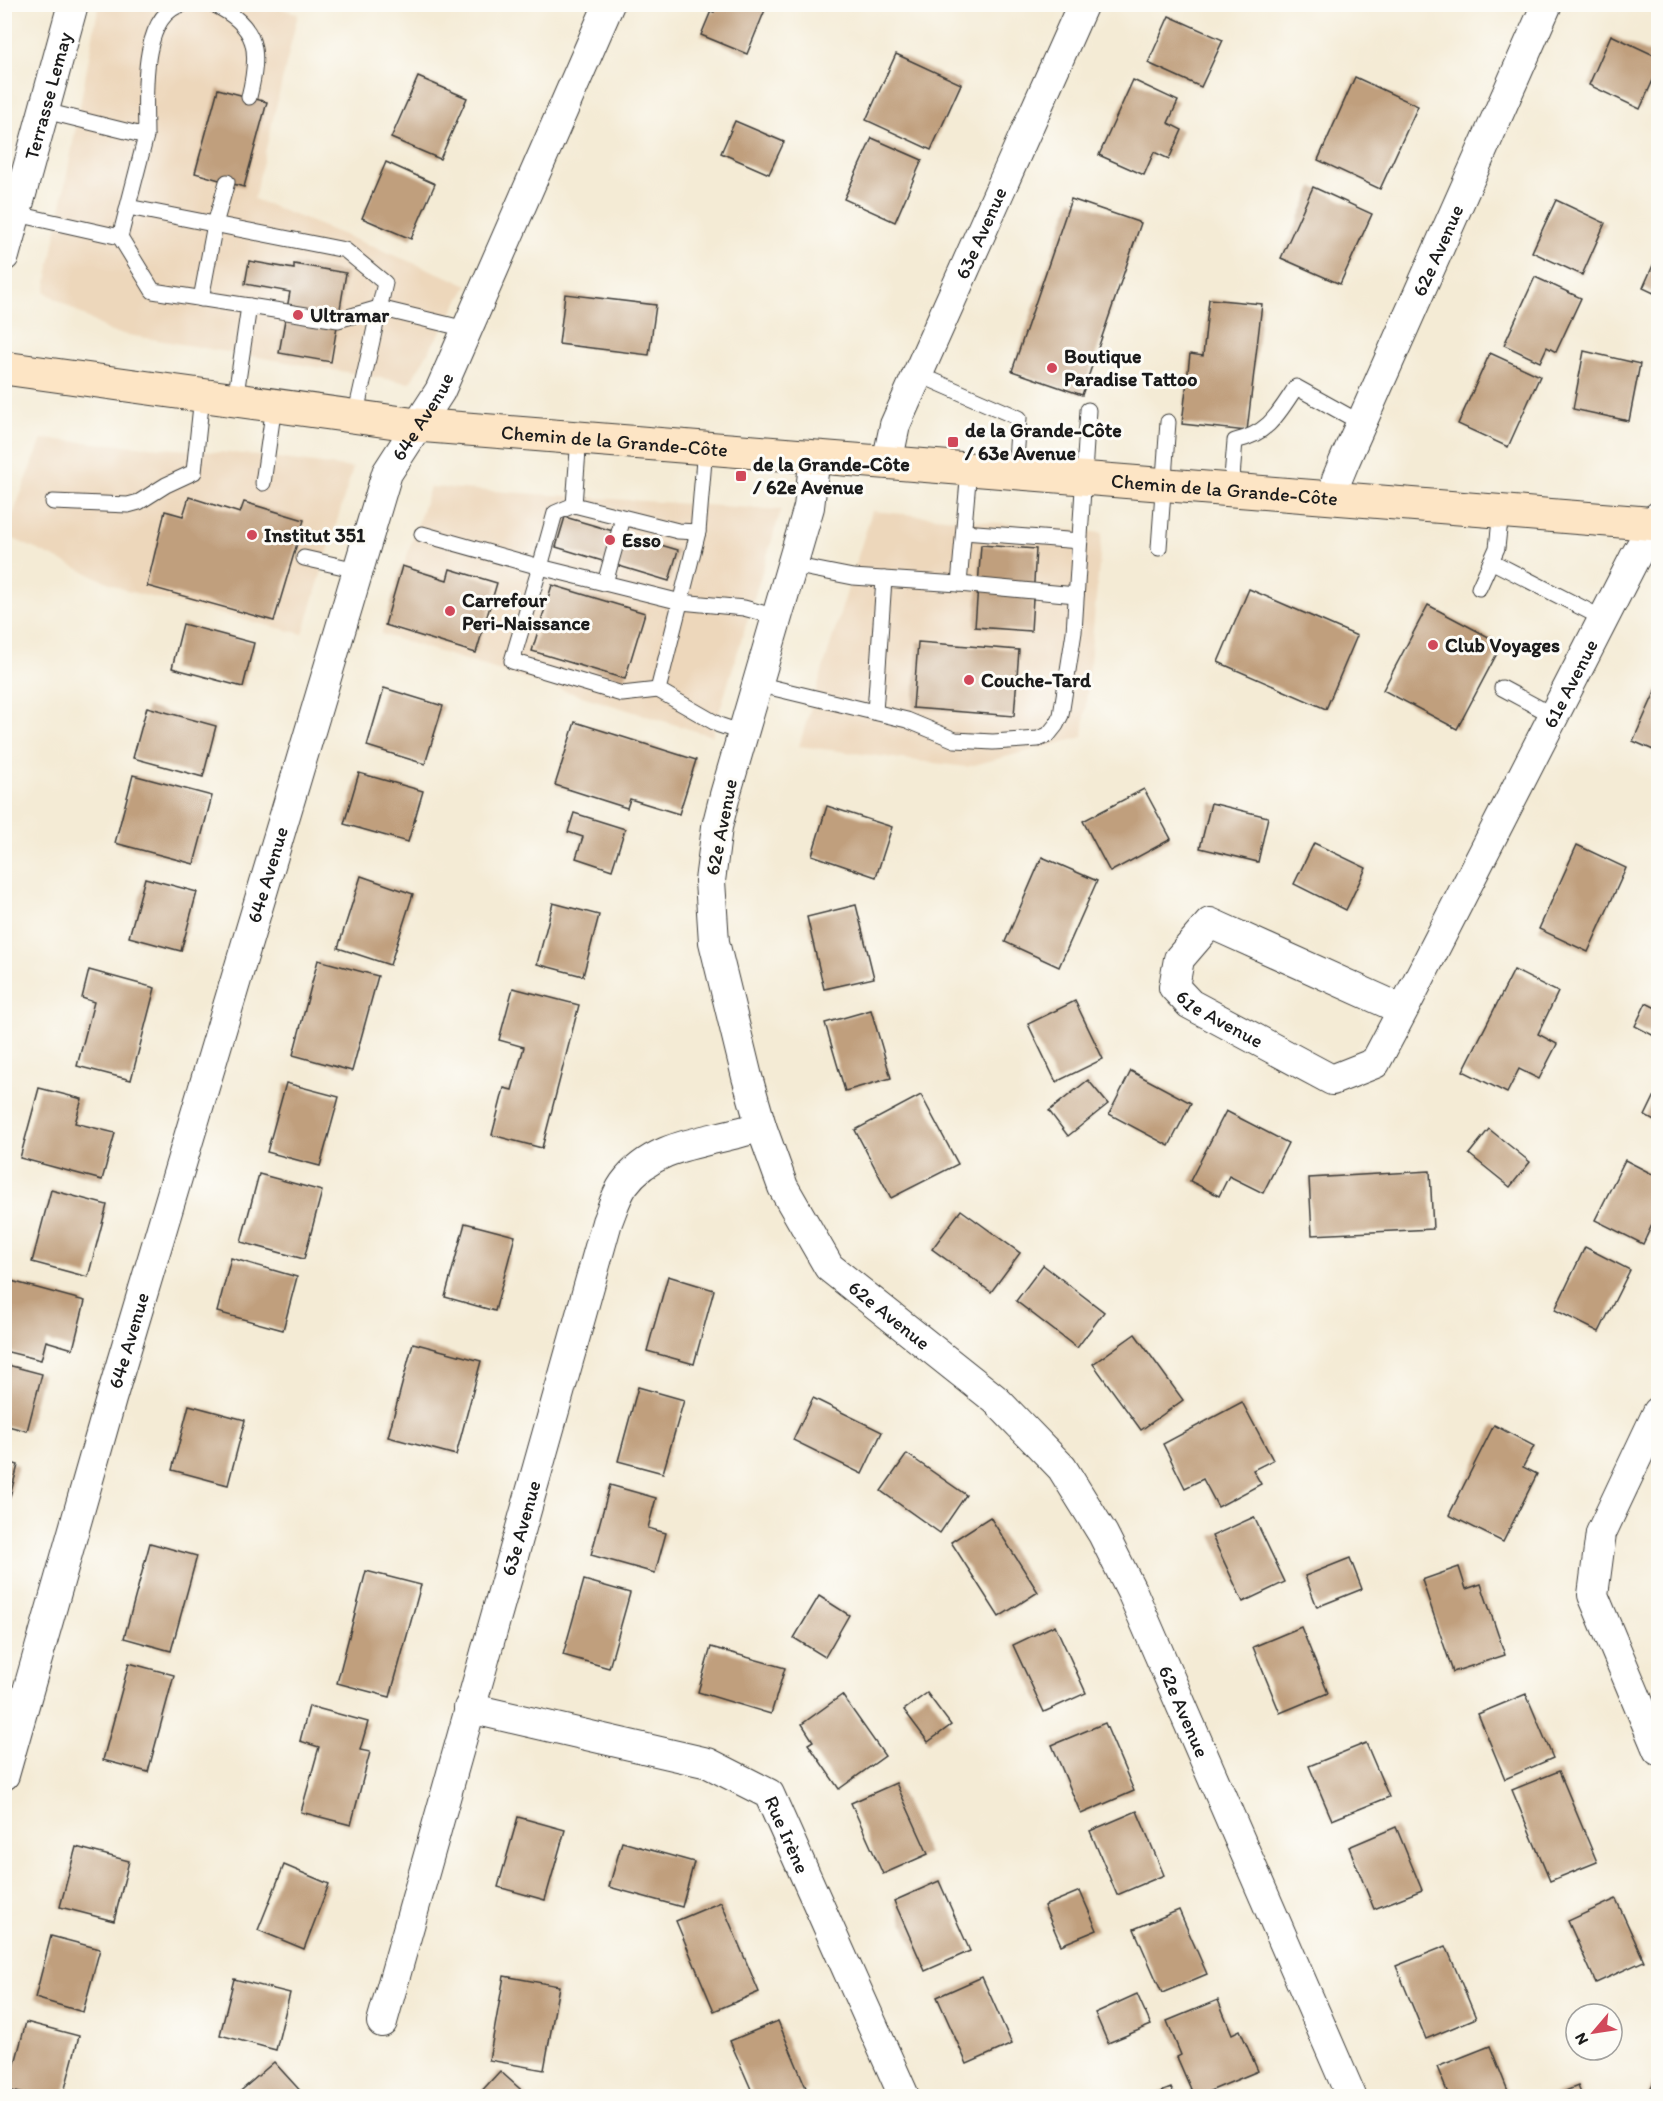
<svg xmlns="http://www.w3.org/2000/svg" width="1663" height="2101" viewBox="0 0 1663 2101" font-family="Itim,sans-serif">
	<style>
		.built { fill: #edd7bb }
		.building { fill: #c09f7d }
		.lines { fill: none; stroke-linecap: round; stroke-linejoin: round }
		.lane-casing { stroke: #3c3b38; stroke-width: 17 }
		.street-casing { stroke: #3c3b38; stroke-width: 32 }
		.secondary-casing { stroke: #3c3b38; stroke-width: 35 }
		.lane { stroke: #fff; stroke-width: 15 }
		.street { stroke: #fff; stroke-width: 30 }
		.secondary { stroke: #fde5c5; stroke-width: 33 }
		.poi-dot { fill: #d1495b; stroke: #fdfcf7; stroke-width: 2 }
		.labels { text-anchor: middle; stroke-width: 6; stroke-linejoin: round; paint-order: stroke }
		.street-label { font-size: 20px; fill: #1c1c1c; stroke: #fdfcf7 }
		.poi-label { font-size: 20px; font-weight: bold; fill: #1c1c1c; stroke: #fdfcf7; text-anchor: start }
	</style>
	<rect width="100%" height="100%" fill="#fdfcf7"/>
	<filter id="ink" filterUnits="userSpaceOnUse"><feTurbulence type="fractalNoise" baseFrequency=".0167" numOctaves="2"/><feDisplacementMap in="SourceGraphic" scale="12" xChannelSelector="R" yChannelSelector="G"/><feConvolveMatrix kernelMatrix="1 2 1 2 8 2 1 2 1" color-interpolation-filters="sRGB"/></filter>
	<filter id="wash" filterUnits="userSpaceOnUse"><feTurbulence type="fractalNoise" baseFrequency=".008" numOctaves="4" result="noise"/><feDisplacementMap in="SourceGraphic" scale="24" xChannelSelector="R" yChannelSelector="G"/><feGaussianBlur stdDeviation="1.35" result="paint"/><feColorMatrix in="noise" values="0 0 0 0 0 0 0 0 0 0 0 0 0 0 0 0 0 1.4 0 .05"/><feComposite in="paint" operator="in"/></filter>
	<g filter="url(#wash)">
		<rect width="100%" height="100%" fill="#f4ebd5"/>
		<!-- built -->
		<g class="built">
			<polygon points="99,4 269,4 298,14 254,199 468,285 410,383 111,332 45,292"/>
			<polygon points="42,439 244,454 353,468 303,634 127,591 5,535"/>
			<polygon points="430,487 781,510 712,736 381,634"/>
			<polygon points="872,511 1102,533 1083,737 966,767 799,746"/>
		</g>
		<g id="blocks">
			<!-- building -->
			<g class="building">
				<polygon points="717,4 751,4 765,10 747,54 701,35 711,11 714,12"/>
				<polygon points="1169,16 1223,40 1201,87 1148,63"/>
				<polygon points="1611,35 1658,57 1658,69 1640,109 1589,85"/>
				<polygon points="896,54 961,84 931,150 866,120"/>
				<polygon points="418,77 467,98 440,159 391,138"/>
				<polygon points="1355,77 1418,106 1380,189 1318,160"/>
				<polygon points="1133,80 1178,101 1168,123 1182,130 1169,159 1154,152 1144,175 1099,155"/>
				<polygon points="218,89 267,102 244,187 195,173"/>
				<polygon points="735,121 784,142 769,174 721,153"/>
				<polygon points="872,138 922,160 895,222 844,199"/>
				<polygon points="386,162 435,184 411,239 362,218"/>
				<polygon points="1313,187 1372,214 1340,284 1281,258"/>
				<polygon points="1071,199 1141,223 1082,395 1012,371"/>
				<polygon points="1556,200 1605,223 1582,275 1532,252"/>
				<polygon points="1658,254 1658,295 1643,288"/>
				<polygon points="249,261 294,269 294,264 346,273 331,362 279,353 290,292 245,284"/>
				<polygon points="1535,277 1581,298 1556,352 1547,347 1540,362 1504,345"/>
				<polygon points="565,294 656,305 649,355 559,344"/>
				<polygon points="1209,299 1262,304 1247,431 1182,424 1190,354 1203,356"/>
				<polygon points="1584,351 1640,364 1629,421 1573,409"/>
				<polygon points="1490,353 1540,376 1508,447 1458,424"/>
				<polygon points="189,497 240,513 244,502 304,520 274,621 147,586 165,511 183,516"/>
				<polygon points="565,517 678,550 669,581 556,547"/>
				<polygon points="981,545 1036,549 1031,631 975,627"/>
				<polygon points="402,566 447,580 450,569 497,583 476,653 385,625"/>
				<polygon points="552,585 645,613 625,679 532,651"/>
				<polygon points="1249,589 1357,636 1326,709 1218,662"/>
				<polygon points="1428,605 1502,644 1457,729 1383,690"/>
				<polygon points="183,624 254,643 243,687 172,668"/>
				<polygon points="918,642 1019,650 1014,716 913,708"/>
				<polygon points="384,688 443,706 425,764 367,746"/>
				<polygon points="1656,690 1658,691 1658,752 1633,741"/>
				<polygon points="147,707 216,726 203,777 133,758"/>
				<polygon points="575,722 696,760 679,814 630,799 627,808 555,785"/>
				<polygon points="359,773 423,791 408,842 344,824"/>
				<polygon points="133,775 212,796 194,864 115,843"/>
				<polygon points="1144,789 1171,839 1110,872 1083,821"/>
				<polygon points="1211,803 1268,817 1258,862 1200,848"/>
				<polygon points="827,806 892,827 876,877 812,855"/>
				<polygon points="574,813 625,829 612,870 576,858 583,837 568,832"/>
				<polygon points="1314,843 1366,868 1346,910 1294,884"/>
				<polygon points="1577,845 1626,868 1588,952 1539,929"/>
				<polygon points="1042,857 1097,881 1059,967 1005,942"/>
				<polygon points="361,876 413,894 390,965 338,948"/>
				<polygon points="145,878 197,892 181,951 129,937"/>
				<polygon points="553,903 599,915 583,976 537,964"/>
				<polygon points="856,905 874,978 824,989 807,917"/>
				<polygon points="318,960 378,976 352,1071 293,1055"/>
				<polygon points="89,970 155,988 131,1080 77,1066 94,1002 82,998"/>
				<polygon points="1514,970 1558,992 1538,1034 1557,1044 1539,1079 1519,1069 1507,1093 1463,1071"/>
				<polygon points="513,988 579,1005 542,1148 492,1135 504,1088 512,1090 524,1047 499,1040"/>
				<polygon points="1075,1001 1103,1059 1056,1082 1028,1024"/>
				<polygon points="1646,1003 1658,1009 1658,1038 1635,1026"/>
				<polygon points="871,1010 891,1078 845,1091 825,1023"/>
				<polygon points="1131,1071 1191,1103 1169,1146 1109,1114"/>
				<polygon points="1088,1080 1108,1104 1068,1136 1049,1111"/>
				<polygon points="286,1083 339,1097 320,1166 267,1152"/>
				<polygon points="39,1088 82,1099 75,1123 115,1133 102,1180 20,1158"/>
				<polygon points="1658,1089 1658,1123 1645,1116"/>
				<polygon points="921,1095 958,1164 891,1198 855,1130"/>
				<polygon points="1226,1111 1288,1143 1263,1193 1229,1176 1219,1196 1190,1181"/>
				<polygon points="1489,1129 1530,1162 1510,1187 1469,1154"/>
				<polygon points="1625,1160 1658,1177 1658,1212 1643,1244 1595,1220"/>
				<polygon points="1430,1171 1433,1229 1312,1235 1309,1178"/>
				<polygon points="259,1174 322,1191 304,1259 241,1242"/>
				<polygon points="51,1190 107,1205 88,1277 32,1262"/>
				<polygon points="961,1210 1020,1253 991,1292 932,1249"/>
				<polygon points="465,1223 515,1236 495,1311 445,1297"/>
				<polygon points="1585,1247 1630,1270 1599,1332 1555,1310"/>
				<polygon points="231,1258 297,1277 283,1330 217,1312"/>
				<polygon points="1043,1265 1104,1312 1077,1348 1016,1301"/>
				<polygon points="668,1276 714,1290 694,1364 647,1351"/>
				<polygon points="4,1279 85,1301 73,1349 46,1341 41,1360 4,1351"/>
				<polygon points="1135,1334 1183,1400 1141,1430 1093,1364"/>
				<polygon points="413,1343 481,1361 456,1455 388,1437"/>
				<polygon points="4,1364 42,1374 27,1431 4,1425"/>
				<polygon points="638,1387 684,1400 663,1473 618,1461"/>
				<polygon points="813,1398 882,1432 862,1474 793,1440"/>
				<polygon points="1242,1402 1273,1460 1253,1470 1261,1484 1218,1507 1203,1479 1185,1488 1163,1444"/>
				<polygon points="189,1405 245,1420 228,1485 172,1470"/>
				<polygon points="1494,1425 1534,1446 1523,1467 1537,1474 1503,1542 1449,1515"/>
				<polygon points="907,1454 966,1495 940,1533 881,1491"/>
				<polygon points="4,1461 18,1465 7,1508 4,1508"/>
				<polygon points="610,1485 656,1498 648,1528 666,1533 655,1573 591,1555"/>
				<polygon points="990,1517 1038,1592 999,1617 951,1542"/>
				<polygon points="1254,1517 1285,1582 1243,1602 1212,1536"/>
				<polygon points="150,1543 197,1556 171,1651 124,1638"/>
				<polygon points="1350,1558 1362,1589 1317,1607 1305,1576"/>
				<polygon points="1459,1567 1466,1589 1481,1584 1505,1655 1453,1672 1422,1580"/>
				<polygon points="366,1571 421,1585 390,1697 337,1683"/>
				<polygon points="584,1580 630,1593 609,1668 563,1655"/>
				<polygon points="819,1596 849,1615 825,1657 794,1638"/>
				<polygon points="1055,1625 1086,1693 1044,1712 1013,1645"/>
				<polygon points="1301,1627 1328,1693 1280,1713 1253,1647"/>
				<polygon points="711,1647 785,1668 771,1714 698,1692"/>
				<polygon points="129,1663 174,1675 148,1772 103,1760"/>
				<polygon points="927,1693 951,1725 928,1742 904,1710"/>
				<polygon points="1526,1694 1553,1758 1505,1779 1478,1714"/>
				<polygon points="842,1695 885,1756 839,1789 808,1744 813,1741 802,1724"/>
				<polygon points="309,1706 368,1722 360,1750 370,1752 351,1825 301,1812 319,1747 300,1741"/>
				<polygon points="1105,1723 1134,1791 1081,1814 1052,1745"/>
				<polygon points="1366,1743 1389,1797 1332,1820 1309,1766"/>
				<polygon points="1559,1771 1597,1862 1550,1881 1512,1790"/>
				<polygon points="896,1783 928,1854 883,1874 851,1803"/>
				<polygon points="1137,1811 1164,1875 1117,1895 1090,1831"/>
				<polygon points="518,1817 565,1830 545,1900 498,1887"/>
				<polygon points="1396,1827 1422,1890 1374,1909 1349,1847"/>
				<polygon points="622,1842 694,1862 682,1907 609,1887"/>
				<polygon points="76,1847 129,1861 114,1921 60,1907"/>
				<polygon points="284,1865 329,1884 304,1949 258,1930"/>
				<polygon points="939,1881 970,1951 925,1971 894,1901"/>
				<polygon points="1080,1891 1097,1930 1061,1945 1044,1906"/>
				<polygon points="1616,1899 1644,1961 1596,1983 1568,1921"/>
				<polygon points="721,1902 759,1992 714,2011 676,1921"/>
				<polygon points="1179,1910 1207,1974 1162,1993 1134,1929"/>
				<polygon points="51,1936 100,1949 83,2012 35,1998"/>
				<polygon points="1446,1946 1476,2018 1426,2039 1396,1966"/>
				<polygon points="504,1976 559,1986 544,2070 489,2060"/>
				<polygon points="982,1977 1012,2044 967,2064 937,1997"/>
				<polygon points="234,1979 290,1993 276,2050 220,2035"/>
				<polygon points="1137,1994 1151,2025 1108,2043 1095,2013"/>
				<polygon points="1218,2000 1232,2034 1240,2030 1258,2071 1198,2096 1194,2096 1177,2057 1181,2055 1167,2021"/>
				<polygon points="778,2021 807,2090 792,2096 754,2096 730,2041"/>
				<polygon points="26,2022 79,2036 63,2096 32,2096 8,2090"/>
				<polygon points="1490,2046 1510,2096 1449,2096 1437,2067"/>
				<polygon points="274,2062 305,2096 235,2096"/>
				<polygon points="500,2071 528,2096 477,2096"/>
				<polygon points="1658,2073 1658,2096 1647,2096"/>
				<polygon points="1578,2086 1582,2096 1553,2096"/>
				<polygon points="1171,2088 1175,2096 1151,2096"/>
			</g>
		</g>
	</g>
	<g filter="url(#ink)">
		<use href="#blocks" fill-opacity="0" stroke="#3c3b38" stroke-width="1.5"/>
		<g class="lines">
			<!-- lane casing -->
			<g class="lane-casing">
				<g id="lane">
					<path d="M 213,4 C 259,26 260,52 249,97"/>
					<path d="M 146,136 C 146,103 138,13 184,4"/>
					<polyline points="128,207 345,250 385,283 355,417"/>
					<polyline points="17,214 120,237 146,136 45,111"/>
					<polyline points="120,237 153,291 249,306 235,401"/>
					<polyline points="201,299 215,224 227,182"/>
					<polyline points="249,306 338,320 379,308 466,329"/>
					<polyline points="918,374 1019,418 1015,473"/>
					<polyline points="579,437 574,505 678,531 698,532 705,448"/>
					<polyline points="263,483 274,406"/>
					<path d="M 1231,489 L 1235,441 C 1269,433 1278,414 1296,387 L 1361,423"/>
					<polyline points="53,502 128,505 139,502 166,485 194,472 202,396"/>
					<polyline points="574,505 555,513 540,567 681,602 744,608 777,617"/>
					<polyline points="698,532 658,690 719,725 743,733"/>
					<polyline points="964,532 1080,541"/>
					<polyline points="422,534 540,567 512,661 622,694 658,690"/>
					<polyline points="1159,548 1168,422"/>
					<polyline points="304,558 357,570"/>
					<polyline points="1491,561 1604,619"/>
					<polyline points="792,565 853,577 959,584 969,469"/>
					<polyline points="605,583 623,518"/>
					<polyline points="959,584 1076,595"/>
					<polyline points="1479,588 1497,548 1501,511"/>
					<polyline points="757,684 907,720 955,740 993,742 1038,739 1048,735 1056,725 1061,715 1074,632 1088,410"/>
					<polyline points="1502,688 1554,716"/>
					<polyline points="875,712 884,579"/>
				</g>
			</g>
			<!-- street casing -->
			<g class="street-casing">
				<g id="street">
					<path id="s1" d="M 4,256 L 73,4"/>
					<path id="s2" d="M 815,456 L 809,507 L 725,795 L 717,827 L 710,881 L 714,942 L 747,1077 L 761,1126 L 783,1187 L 829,1267 L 996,1400 L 1062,1468 L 1103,1534 L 1133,1594 L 1351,2096"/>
					<path id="s3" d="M 887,463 L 895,425 L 1083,4"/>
					<path id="s4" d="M 1334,497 L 1337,479 L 1344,462 L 1547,4"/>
					<path id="s5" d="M 1403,1010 L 1210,923 L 1179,959 L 1174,987 L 1190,1004 L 1332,1080 L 1375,1063 L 1403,1010 L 1634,559 L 1658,517"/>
					<polyline points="1658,1412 1601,1533 1593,1595 1658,1750"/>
					<path id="s6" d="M 469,1708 L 708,1763 L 769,1794 L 904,2096"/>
					<path id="s7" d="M 4,1775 L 111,1399 L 387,473 L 440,391 L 609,4"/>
					<path id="s8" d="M 382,2022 L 607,1222 C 612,1210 616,1195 624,1184 C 656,1140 715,1143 761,1126"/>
				</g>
			</g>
			<!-- secondary casing -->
			<g class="secondary-casing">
				<g id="secondary">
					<path id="s9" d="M 4,368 L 417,425 L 1658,524"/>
				</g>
			</g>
			<!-- lane -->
			<use href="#lane" class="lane"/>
			<!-- street -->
			<use href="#street" class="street"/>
			<!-- secondary -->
			<use href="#secondary" class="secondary"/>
		</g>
	</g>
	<!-- markers -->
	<g class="poi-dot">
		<circle cx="298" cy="315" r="6"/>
		<circle cx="1052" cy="368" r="6"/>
		<rect x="947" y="436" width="12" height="12" rx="3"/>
		<rect x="735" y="470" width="12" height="12" rx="3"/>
		<circle cx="252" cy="535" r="6"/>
		<circle cx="610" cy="540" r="6"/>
		<circle cx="450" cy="611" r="6"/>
		<circle cx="1433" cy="645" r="6"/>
		<circle cx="969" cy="680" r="6"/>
	</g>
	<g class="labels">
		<!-- street labels -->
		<g class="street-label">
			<text dy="7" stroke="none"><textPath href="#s1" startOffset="166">Terrasse Lemay</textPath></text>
			<text dy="7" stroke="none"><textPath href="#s3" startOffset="249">63e Avenue</textPath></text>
			<text dy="7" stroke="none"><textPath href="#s4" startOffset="268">62e Avenue</textPath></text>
			<text dy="7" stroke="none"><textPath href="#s7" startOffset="1424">64e Avenue</textPath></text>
			<text dy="7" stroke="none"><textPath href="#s9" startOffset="615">Chemin de la Grande-Côte</textPath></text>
			<text dy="7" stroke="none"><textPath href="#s9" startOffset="1227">Chemin de la Grande-Côte</textPath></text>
			<text dy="7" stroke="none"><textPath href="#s5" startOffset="945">61e Avenue</textPath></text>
			<text transform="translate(721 827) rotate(-79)" y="7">62e Avenue</text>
			<text dy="7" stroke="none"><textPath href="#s7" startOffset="938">64e Avenue</textPath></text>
			<text dy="7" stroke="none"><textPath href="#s5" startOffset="344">61e Avenue</textPath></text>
			<text dy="7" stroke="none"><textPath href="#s2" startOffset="924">62e Avenue</textPath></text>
			<text dy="7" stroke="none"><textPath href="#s7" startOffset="452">64e Avenue</textPath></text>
			<text dy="7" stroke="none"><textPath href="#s8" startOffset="513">63e Avenue</textPath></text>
			<text dy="7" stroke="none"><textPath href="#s2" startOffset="1428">62e Avenue</textPath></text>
			<text dy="7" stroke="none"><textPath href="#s6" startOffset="358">Rue Irène</textPath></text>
		</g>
		<!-- poi labels -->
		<g class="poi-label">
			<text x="310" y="322">Ultramar</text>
			<text x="1064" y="363">Boutique<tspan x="1064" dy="23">Paradise Tattoo</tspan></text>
			<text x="965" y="437">de la Grande-Côte<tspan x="965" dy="23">/ 63e Avenue</tspan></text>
			<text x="753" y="471">de la Grande-Côte<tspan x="753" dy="23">/ 62e Avenue</tspan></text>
			<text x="264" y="542">Institut 351</text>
			<text x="622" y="547">Esso</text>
			<text x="462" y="607">Carrefour<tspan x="462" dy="23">Peri-Naissance</tspan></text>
			<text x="1445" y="652">Club Voyages</text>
			<text x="981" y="687">Couche-Tard</text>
		</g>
	</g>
	<!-- margin -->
	<rect width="1663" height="2101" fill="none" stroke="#fdfcf7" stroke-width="24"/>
	<!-- north arrow -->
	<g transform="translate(1594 2032) rotate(241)"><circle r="28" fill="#fdfcf7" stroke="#a3a29f" stroke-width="1.5"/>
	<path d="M0-4.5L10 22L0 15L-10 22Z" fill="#d1495b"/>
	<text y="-9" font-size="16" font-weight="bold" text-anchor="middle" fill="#1c1c1c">N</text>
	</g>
</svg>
